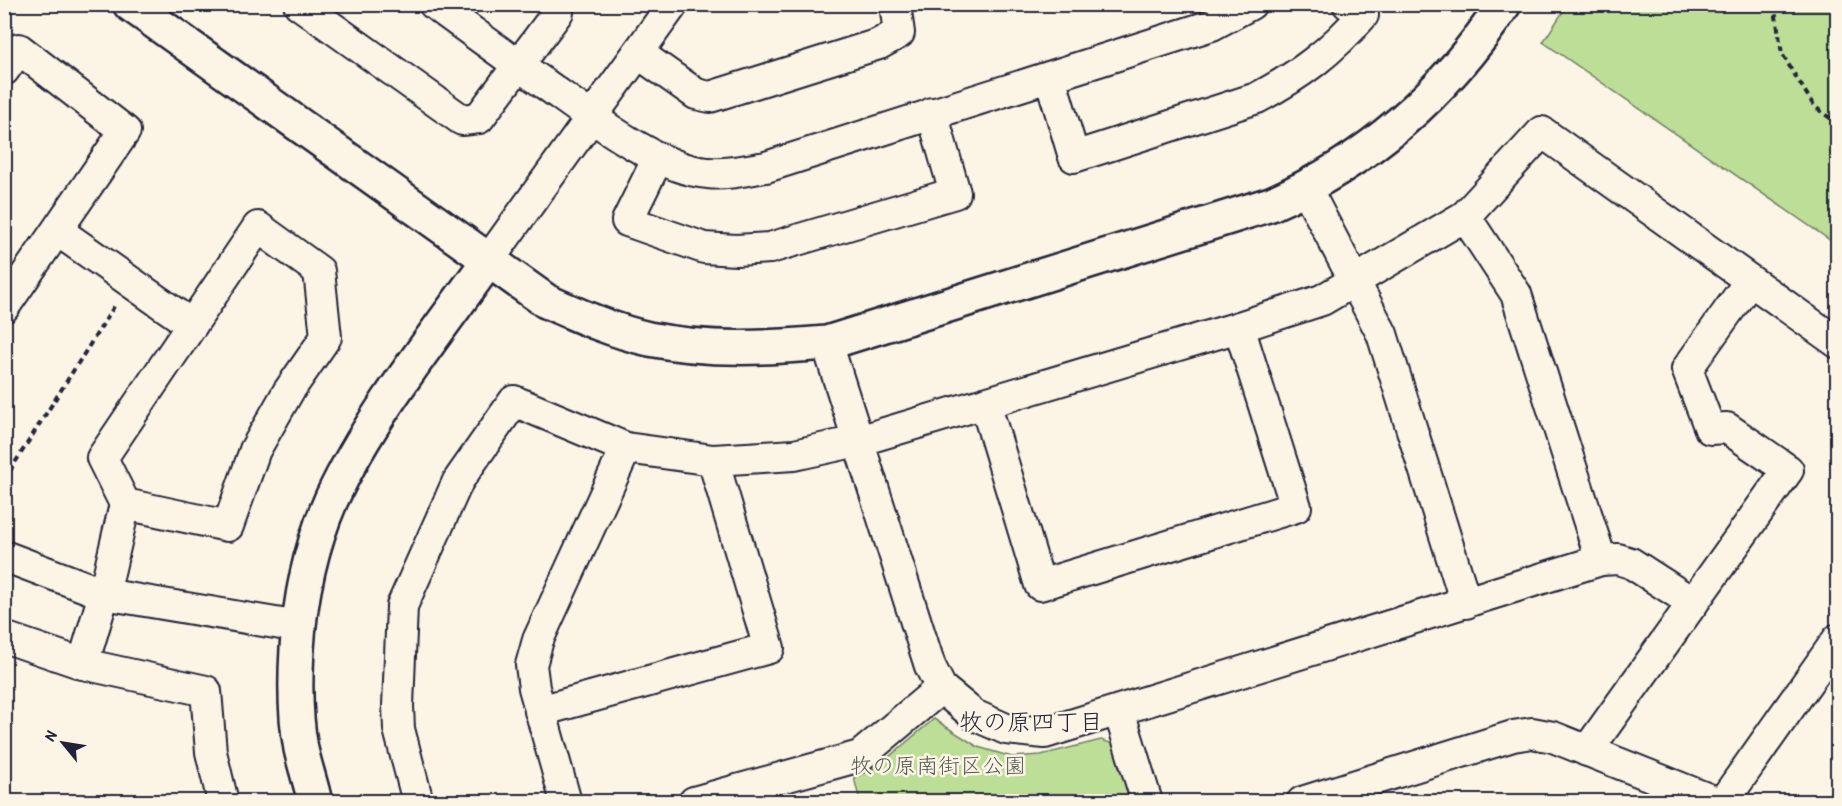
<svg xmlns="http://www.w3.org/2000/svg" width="1842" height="806" viewBox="0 0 1842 806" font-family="'Patrick Hand','Klee One',sans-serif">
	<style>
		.green { fill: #bdde97; stroke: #708069; stroke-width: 1.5 }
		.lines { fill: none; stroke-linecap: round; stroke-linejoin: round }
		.street-casing { stroke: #22223b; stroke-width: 34 }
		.secondary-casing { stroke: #22223b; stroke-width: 38 }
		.path { stroke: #22223b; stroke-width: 4; stroke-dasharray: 6 4.5; stroke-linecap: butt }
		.street { stroke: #fcf5e5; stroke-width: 30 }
		.secondary { stroke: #fcf5e5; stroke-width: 33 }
		.labels { text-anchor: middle; stroke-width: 5; stroke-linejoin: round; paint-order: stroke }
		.park-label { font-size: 22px; fill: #505a57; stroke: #fcf5e5 }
		.neighbourhood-label { font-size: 24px; fill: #22223b; stroke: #fcf5e5 }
	</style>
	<rect width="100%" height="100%" fill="#fcf5e5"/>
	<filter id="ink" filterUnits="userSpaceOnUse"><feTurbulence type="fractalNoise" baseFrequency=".0167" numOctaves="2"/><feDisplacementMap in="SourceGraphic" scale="12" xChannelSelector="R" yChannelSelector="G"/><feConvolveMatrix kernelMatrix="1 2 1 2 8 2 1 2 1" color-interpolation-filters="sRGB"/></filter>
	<g filter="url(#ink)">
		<!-- green -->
		<g class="green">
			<polygon points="1568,4 1837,5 1837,245 1543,42"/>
			<polygon points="934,719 978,747 1012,757 1041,755 1101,740 1120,746 1138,801 860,801 854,778 878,766"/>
		</g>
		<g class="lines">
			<!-- street casing -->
			<g class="street-casing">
				<g id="street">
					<polyline points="299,4 462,120 479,118 558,12 555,4"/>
					<path d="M 434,4 C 471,31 508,58 545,84 C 586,113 658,170 708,173 C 727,175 747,170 766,167 L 1212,25 L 1251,4"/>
					<polyline points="638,53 696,94 710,97 879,44 899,33 895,4"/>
					<polyline points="4,70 19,49 125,131 4,307"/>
					<path d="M 1050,77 L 1074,157 L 1257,98 C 1300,75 1331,52 1363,15 L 1348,4"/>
					<polyline points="658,158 627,221 704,248 736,250 770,248 955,193 932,113"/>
					<polyline points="1306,188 1382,334 1466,603"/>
					<polyline points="1465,216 1516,294 1601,560"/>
					<polyline points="58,231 192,325"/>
					<polyline points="488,261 673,4"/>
					<polyline points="827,343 930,666 941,688 974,715 1006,729 1045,733 1601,560 1618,559 1631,563 1693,603"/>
					<polyline points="985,403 1040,585 1296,507 1239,327"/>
					<polyline points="4,556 104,594 299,627"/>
					<polyline points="4,637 83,664 206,691 211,752 223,802"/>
					<polyline points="83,664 104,594 125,504 102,458 258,227 319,271 326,337 288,392 255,450 228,526 125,504"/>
					<polyline points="540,711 769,648 713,460"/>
					<polyline points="1119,711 1147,802"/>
					<polyline points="1587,751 1788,470 1727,428 1710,429 1687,369 1749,282"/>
					<polyline points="418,802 399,729 398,706 402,606 458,481 514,401 626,448 713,460 794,455 858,441 1239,327 1322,300 1465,216 1542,132 1838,343"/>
					<polyline points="566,802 534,688 531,665 538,640 626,448"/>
					<polyline points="694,802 860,756 941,688"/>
					<polyline points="1302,802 1513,736 1532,733 1553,737 1716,802"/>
					<polyline points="1723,802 1838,639"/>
				</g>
			</g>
			<!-- secondary casing -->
			<g class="secondary-casing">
				<g id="secondary">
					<path d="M 130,4 L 546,301 C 580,316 613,331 649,339 C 708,351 768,348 827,343 L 1271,204 C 1368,161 1446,92 1504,4"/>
					<path d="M 315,802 C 311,784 305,767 301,749 C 295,717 295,682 297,649 C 300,599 311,546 331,500 C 370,416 434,337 488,261"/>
				</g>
			</g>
			<!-- path -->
			<g class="path">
				<polyline points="1774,4 1782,54 1814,106 1838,124"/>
				<polyline points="4,480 115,305"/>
			</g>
			<!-- street -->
			<use href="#street" class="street"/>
			<!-- secondary -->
			<use href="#secondary" class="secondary"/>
		</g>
	</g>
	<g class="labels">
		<!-- park labels -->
		<g class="park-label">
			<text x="938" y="773">牧の原南街区公園</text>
		</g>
		<!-- neighbourhood labels -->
		<g class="neighbourhood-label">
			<text x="1031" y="730">牧の原四丁目</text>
		</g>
	</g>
	<!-- margin -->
	<rect width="1842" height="806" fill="none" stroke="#fcf5e5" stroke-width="24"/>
	<rect x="12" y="12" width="1818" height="782" fill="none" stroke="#22223b" stroke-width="2" filter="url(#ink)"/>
	<!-- north arrow -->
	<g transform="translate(63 743) rotate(300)" stroke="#fcf5e5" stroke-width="4.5" paint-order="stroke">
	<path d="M0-4.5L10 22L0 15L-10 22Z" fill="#22223b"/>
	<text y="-9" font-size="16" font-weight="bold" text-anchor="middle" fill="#22223b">N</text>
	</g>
</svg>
